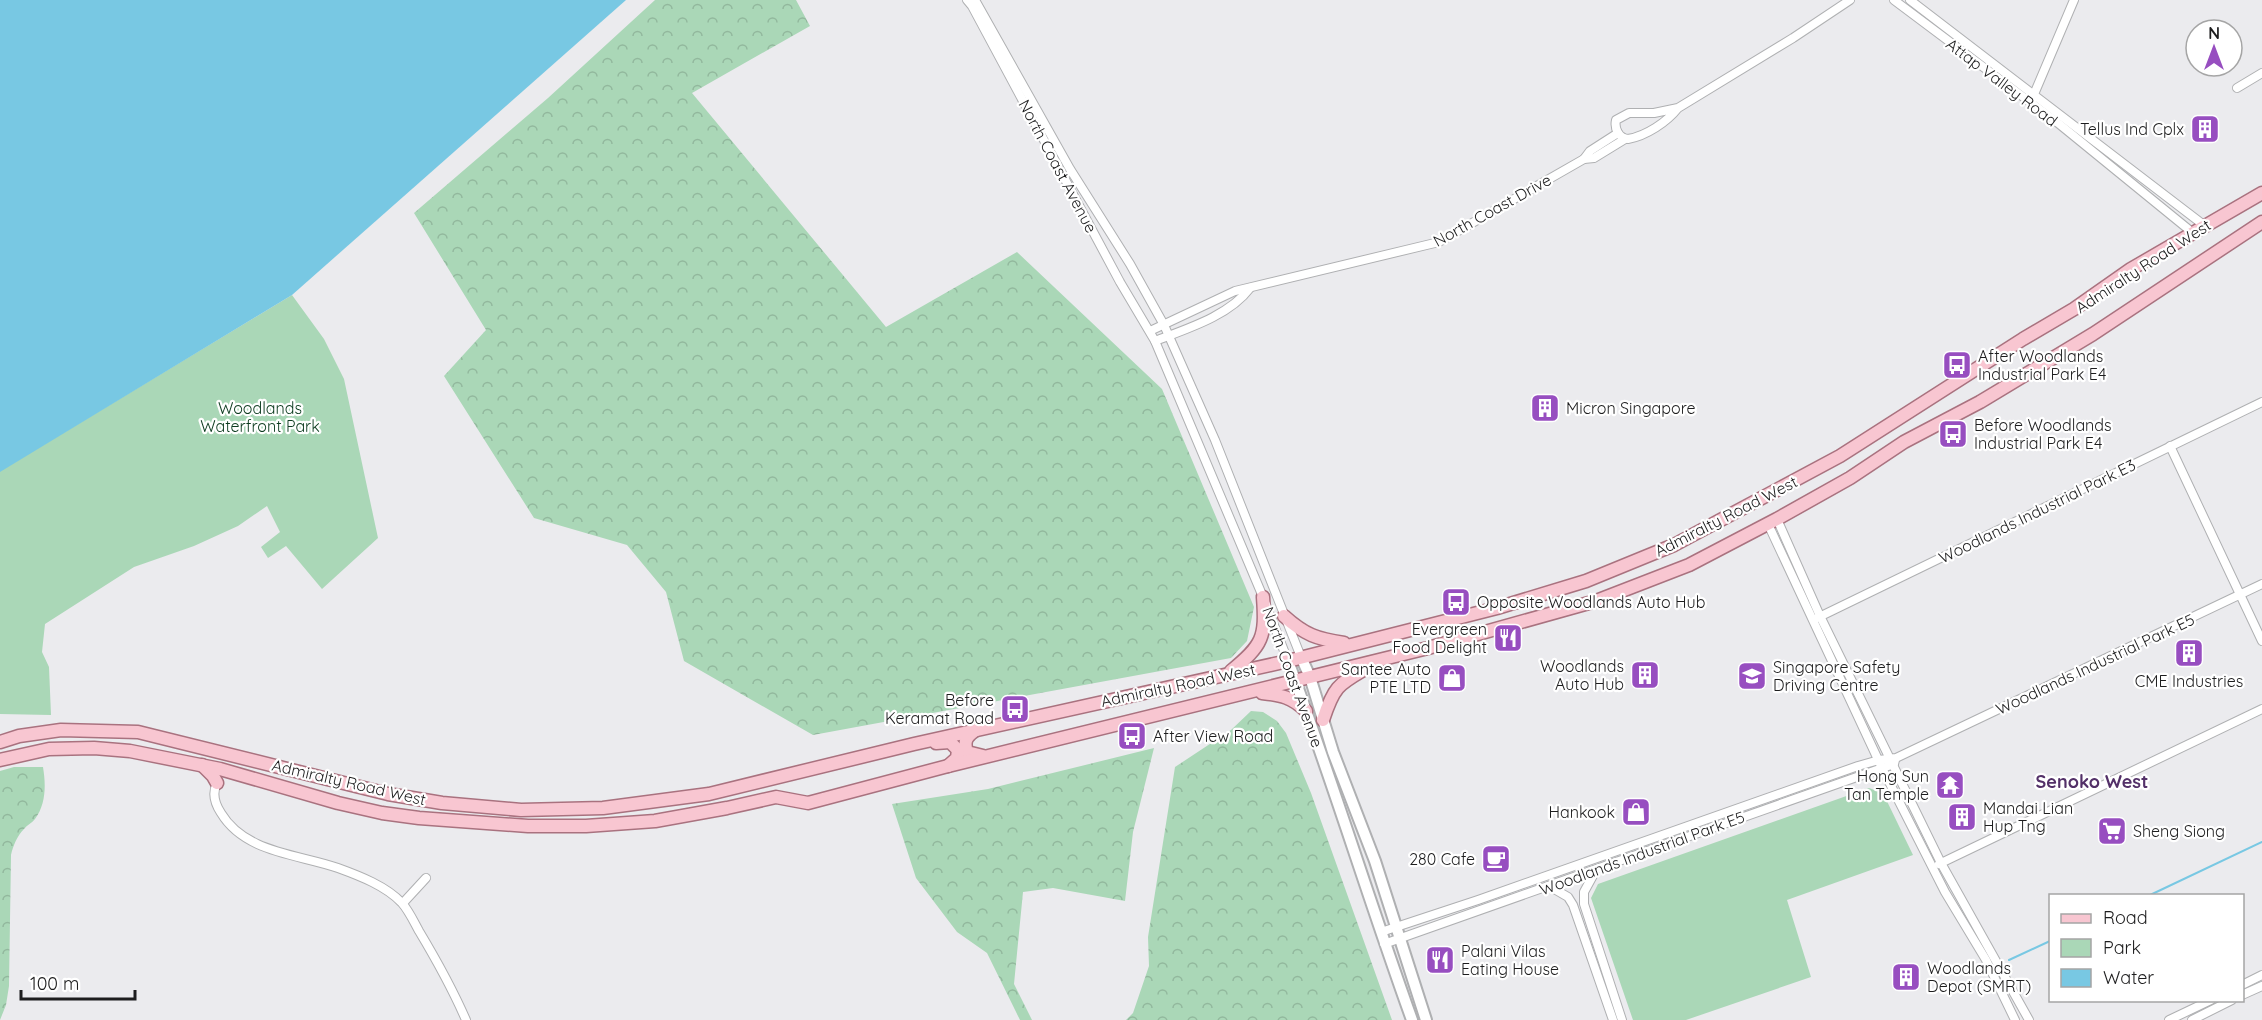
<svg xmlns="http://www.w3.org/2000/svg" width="2262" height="1020" viewBox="0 0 2262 1020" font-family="Quicksand,sans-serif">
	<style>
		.green { fill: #aad7b7 }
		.forest { fill: url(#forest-crowns) }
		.water { fill: #78c8e3 }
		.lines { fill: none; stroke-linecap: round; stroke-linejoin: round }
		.stream { stroke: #78c8e3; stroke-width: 2 }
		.street-casing { stroke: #afb0b2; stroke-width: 10 }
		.secondary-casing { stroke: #afb0b2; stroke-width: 14 }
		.primary-casing { stroke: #a9727f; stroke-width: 15 }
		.street { stroke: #fff; stroke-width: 8 }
		.secondary { stroke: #fff; stroke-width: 10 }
		.primary { stroke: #f8c6d1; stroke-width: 12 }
		.labels { text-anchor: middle; stroke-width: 4.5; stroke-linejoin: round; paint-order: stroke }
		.street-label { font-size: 16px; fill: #1d1d1e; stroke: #fff }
		.poi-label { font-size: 16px; fill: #1d1d1e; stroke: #fff; text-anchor: start }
		.park-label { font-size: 16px; fill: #0c3b1f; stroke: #fff }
		.neighbourhood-label { font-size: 18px; font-weight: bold; fill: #533068; stroke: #fff }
	</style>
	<defs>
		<pattern id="forest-crowns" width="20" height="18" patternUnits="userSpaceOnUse" patternTransform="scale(1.5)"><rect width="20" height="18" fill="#aad7b7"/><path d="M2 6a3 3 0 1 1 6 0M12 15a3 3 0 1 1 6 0" fill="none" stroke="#92b89d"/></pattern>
	</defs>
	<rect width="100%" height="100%" fill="#ebebee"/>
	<!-- green -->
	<g class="green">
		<polygon points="292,295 324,339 344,379 378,538 322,589 286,546 268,558 261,547 280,532 267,506 238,526 194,546 134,567 45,624 42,652 49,667 51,715 0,714 0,471"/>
		<polygon points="1869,788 1883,793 1913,855 1787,900 1811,977 1686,1020 1633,1020 1591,898 1598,884"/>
	</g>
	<!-- forest -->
	<g class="forest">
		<polygon points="655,0 796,0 810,26 692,93 886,327 1017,252 1162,389 1254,607 1247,641 1231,658 813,735 684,661 666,592 627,545 534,518 444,376 486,330 414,213 548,98"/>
		<polygon points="1251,711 1263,712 1277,721 1286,733 1311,793 1392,1020 1126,1020 1133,1013 1149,966 1148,937 1175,767 1231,730"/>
		<polygon points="1154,748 1133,832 1125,901 1053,888 1023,892 1014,984 1032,1020 1020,1020 987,953 957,932 916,878 892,804 988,789"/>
		<path d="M 14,767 L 43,767 C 46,785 46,804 35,819 C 32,823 27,825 24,829 C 17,836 13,846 11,855 L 9,986 L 6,1005 L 0,1020 L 0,771 Z"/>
	</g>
	<!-- water -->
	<polygon class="water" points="0,0 626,0 292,295 0,472"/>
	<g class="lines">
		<!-- stream -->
		<g class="stream">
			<polyline points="2148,896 2262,842"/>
			<polyline points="2009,960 2050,941"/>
		</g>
		<!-- street casing -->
		<g class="street-casing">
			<g id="street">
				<polyline points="967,0 972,6 1120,282 1155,341 1263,597 1288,661"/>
				<polyline points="975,0 1070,169 1130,264 1164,325 1215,440 1301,657"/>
				<polyline points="1894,0 2058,123 2193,233"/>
				<polyline points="1910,0 2205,226"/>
				<polyline points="2237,88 2262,73"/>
				<polyline points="2032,99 2074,0"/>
				<path d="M 1678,108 L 1654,113 L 1629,113 L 1616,120 C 1614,129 1619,138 1628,139 C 1646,136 1667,122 1678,108 L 1793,38 L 1850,0"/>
				<polyline points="1584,159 1594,158 1625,139"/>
				<polyline points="1150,331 1235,291 1439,242 1584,159 1590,151 1618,133"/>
				<path d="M 1155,341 C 1186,329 1229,316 1250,288"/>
				<polyline points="2170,446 2262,641"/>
				<polyline points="1777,519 1820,616 1941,863 2029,1020"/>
				<polyline points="1768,524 1882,768 1945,892 1986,960 2015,1020"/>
				<polyline points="1817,618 2262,402"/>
				<path d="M 217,783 C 212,793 215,804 221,813 C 245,853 298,854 338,868 C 360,876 386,886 402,903 C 409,911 414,922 419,931 C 437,961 452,988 466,1020"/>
				<polyline points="1939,864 2262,709"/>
				<polyline points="1596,870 1584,892 1584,904 1622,1020"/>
				<polyline points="1549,886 1568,897 1573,905 1613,1020"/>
				<polyline points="403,903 426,878"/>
				<polyline points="1381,932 1478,900 1858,766 1879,760 1896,758 2262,584"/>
				<polyline points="1384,944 1871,772 1894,764 1895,760"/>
				<polyline points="2242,985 2262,975"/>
				<polyline points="2242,995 2262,986"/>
				<polyline points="2169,1020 2211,1000"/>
				<polyline points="2192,1020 2232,1000"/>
			</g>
		</g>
		<!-- secondary casing -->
		<g class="secondary-casing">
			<g id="secondary">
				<polyline points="1301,657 1310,677 1333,752 1375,861 1426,1020"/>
				<path d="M 1288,661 C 1332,779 1369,901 1412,1020"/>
			</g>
		</g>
		<!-- primary casing -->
		<g class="primary-casing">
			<g id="primary">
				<path d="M 1284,616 C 1305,635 1317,639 1344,643"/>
				<path d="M 1231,671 C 1263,645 1266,637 1263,597"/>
				<path d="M 1262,693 C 1281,695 1292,697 1306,711"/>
				<path d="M 1323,720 C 1335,683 1340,684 1372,665"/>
				<path d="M 977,729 C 967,736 963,740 967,752 L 983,756"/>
				<polyline points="0,742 19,736 61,730 138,732 388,794 442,803 521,810 603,808 709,794 914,744 1288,661 1497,608 1586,581 1674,545 1840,456 2023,339 2074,309 2131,269 2262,193"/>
				<polyline points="936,743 950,742 958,750 957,758 948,766"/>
				<polyline points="0,760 49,749 94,748 130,751 220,769 338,803 382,813 419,818 528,826 586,826 655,821 727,808 776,797 808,803 948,766 1428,648 1596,601 1689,565 1777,519 1850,478 1904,442 1980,402 2093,334 2262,222"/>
				<polyline points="202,765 213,776 217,783"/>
			</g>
		</g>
		<!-- street -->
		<use href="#street" class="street"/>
		<!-- secondary -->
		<use href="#secondary" class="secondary"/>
		<!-- primary -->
		<use href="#primary" class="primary"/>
	</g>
	<!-- icons -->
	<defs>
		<g id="building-square" transform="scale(1.5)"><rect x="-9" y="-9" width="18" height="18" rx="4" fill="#974ec0" stroke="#fff"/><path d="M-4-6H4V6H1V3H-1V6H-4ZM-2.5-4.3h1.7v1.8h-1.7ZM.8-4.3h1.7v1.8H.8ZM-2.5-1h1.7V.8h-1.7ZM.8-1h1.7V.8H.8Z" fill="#fff"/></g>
		<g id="bus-square" transform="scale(1.5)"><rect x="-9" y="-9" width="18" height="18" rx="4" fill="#974ec0" stroke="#fff"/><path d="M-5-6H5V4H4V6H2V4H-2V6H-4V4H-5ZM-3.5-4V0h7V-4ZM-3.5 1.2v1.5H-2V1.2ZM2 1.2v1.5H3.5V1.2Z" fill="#fff"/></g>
		<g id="restaurant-square" transform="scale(1.5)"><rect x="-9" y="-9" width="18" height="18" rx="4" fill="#974ec0" stroke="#fff"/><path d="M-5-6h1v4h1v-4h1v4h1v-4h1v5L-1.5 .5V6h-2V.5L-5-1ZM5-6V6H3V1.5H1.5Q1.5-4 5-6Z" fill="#fff"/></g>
		<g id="school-square" transform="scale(1.5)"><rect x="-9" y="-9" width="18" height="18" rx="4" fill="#974ec0" stroke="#fff"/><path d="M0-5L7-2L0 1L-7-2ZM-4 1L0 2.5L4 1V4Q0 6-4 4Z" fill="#fff"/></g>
		<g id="shop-square" transform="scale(1.5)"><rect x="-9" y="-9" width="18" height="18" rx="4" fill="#974ec0" stroke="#fff"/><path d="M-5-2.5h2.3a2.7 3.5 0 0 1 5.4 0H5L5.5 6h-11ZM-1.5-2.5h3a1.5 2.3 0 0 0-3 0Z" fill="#fff"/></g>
		<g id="temple-square" transform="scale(1.5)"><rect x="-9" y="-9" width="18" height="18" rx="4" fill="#974ec0" stroke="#fff"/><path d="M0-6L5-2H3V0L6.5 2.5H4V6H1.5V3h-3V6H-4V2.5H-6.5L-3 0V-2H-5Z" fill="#fff"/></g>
		<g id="supermarket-square" transform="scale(1.5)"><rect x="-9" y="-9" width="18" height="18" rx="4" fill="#974ec0" stroke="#fff"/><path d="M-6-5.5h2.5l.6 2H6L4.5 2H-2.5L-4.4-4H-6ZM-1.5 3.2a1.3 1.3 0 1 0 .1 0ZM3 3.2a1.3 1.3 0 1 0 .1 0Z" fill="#fff"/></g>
		<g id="cafe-square" transform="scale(1.5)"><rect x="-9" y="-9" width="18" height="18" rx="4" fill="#974ec0" stroke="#fff"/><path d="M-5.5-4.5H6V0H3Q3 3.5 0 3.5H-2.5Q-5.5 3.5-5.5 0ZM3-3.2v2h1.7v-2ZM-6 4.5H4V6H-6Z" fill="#fff"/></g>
	</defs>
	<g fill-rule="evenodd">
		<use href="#building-square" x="2205" y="129"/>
		<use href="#bus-square" x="1957" y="365"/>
		<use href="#building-square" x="1545" y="408"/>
		<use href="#bus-square" x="1953" y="434"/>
		<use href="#bus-square" x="1456" y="602"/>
		<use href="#restaurant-square" x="1508" y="638"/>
		<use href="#building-square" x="2189" y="653"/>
		<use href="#building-square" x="1645" y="675"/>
		<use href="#school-square" x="1752" y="676"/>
		<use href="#shop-square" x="1452" y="678"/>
		<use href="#bus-square" x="1015" y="709"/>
		<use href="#bus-square" x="1132" y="736"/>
		<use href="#temple-square" x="1950" y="785"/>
		<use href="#shop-square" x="1636" y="812"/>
		<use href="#building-square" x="1962" y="817"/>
		<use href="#supermarket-square" x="2112" y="831"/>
		<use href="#cafe-square" x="1496" y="859"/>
		<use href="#restaurant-square" x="1440" y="960"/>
		<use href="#building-square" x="1906" y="977"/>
	</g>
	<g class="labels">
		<!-- street labels -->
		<g class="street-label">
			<text transform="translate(2002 82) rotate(37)" y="6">Attap Valley Road</text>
			<text transform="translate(1058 166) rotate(62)" y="6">North Coast Avenue</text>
			<text transform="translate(1492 210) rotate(-29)" y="6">North Coast Drive</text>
			<text transform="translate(2143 266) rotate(-33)" y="6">Admiralty Road West</text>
			<text transform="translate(2037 511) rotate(-26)" y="6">Woodlands Industrial Park E3</text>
			<text transform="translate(1726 516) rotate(-27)" y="6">Admiralty Road West</text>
			<text transform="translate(2095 664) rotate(-25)" y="6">Woodlands Industrial Park E5</text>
			<text transform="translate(1293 677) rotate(70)" y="6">North Coast Avenue</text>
			<text transform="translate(1178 685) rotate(-12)" y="6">Admiralty Road West</text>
			<text transform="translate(349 782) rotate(13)" y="6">Admiralty Road West</text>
			<text transform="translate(1642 853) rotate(-20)" y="6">Woodlands Industrial Park E5</text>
		</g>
		<!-- poi labels -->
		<g class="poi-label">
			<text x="2184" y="135" text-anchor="end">Tellus Ind Cplx</text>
			<text x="1978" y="362">After Woodlands<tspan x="1978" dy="18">Industrial Park E4</tspan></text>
			<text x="1566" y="414">Micron Singapore</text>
			<text x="1974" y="431">Before Woodlands<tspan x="1974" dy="18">Industrial Park E4</tspan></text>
			<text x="1477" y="608">Opposite Woodlands Auto Hub</text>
			<text x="1487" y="635" text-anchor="end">Evergreen<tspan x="1487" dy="18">Food Delight</tspan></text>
			<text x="1624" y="672" text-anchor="end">Woodlands<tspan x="1624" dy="18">Auto Hub</tspan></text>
			<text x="1773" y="673">Singapore Safety<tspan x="1773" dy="18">Driving Centre</tspan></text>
			<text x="1431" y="675" text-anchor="end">Santee Auto<tspan x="1431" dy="18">PTE LTD</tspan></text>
			<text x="2189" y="687" text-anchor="middle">CME Industries</text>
			<text x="994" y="706" text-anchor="end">Before<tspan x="994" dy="18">Keramat Road</tspan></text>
			<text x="1153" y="742">After View Road</text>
			<text x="1929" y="782" text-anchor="end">Hong Sun<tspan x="1929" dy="18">Tan Temple</tspan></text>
			<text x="1983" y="814">Mandai Lian<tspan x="1983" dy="18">Hup Tng</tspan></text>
			<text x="1615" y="818" text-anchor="end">Hankook</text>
			<text x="2133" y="837">Sheng Siong</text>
			<text x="1475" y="865" text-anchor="end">280 Cafe</text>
			<text x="1461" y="957">Palani Vilas<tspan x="1461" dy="18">Eating House</tspan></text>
			<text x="1927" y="974">Woodlands<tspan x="1927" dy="18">Depot (SMRT)</tspan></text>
		</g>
		<!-- park labels -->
		<g class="park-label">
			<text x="260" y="414">Woodlands<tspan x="260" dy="18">Waterfront Park</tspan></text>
		</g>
		<!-- neighbourhood labels -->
		<g class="neighbourhood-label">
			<text x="2092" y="788">Senoko West</text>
		</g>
	</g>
	<!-- legend -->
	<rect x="2049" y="894" width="195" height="108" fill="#ffffff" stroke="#a5a5a5" stroke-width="1.5"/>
	<rect x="2061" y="914" width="30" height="9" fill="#f8c6d1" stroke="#a5a5a5" stroke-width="1.5"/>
	<text x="2103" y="924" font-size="18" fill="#1d1d1e">Road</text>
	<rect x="2061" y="939" width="30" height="18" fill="#aad7b7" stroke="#a5a5a5" stroke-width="1.5"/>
	<text x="2103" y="954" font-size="18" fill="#1d1d1e">Park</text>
	<rect x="2061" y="969" width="30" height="18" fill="#78c8e3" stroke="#a5a5a5" stroke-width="1.5"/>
	<text x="2103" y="984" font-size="18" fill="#1d1d1e">Water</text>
	<!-- north arrow -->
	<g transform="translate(2214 48)"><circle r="28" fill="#ffffff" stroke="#a5a5a5" stroke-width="1.5"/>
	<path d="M0-4.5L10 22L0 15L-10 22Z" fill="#974ec0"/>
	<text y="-9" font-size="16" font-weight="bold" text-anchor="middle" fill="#1d1d1e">N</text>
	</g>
	<!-- scale -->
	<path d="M21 990v9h114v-9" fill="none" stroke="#1d1d1e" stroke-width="3"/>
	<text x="30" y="990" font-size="18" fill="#1d1d1e" stroke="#ffffff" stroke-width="4.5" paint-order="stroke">100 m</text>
</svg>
